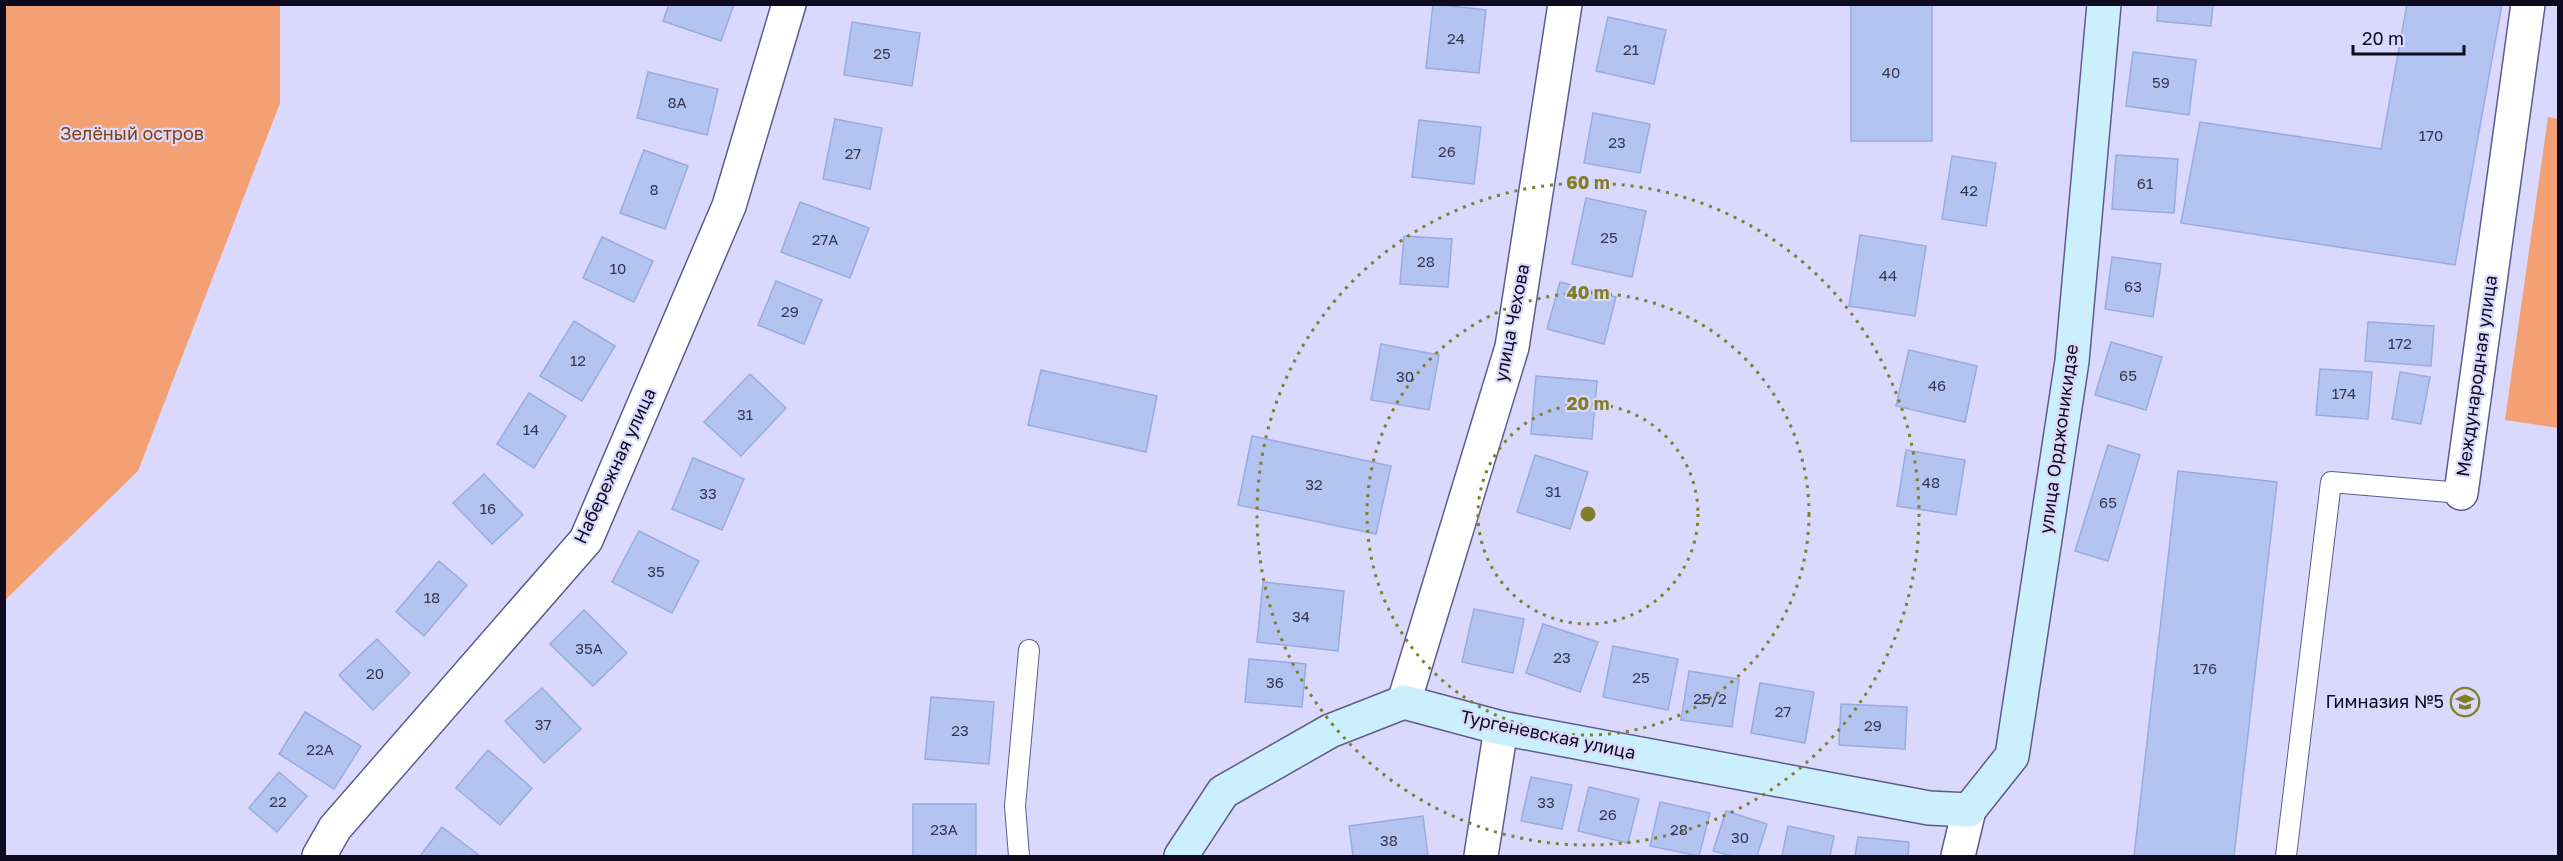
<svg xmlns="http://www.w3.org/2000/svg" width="2563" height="861" viewBox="0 0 2563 861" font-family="'Golos Text',sans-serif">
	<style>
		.green { fill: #f3a074 }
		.building { fill: #b3c4f1; stroke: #97ace2; stroke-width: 1.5 }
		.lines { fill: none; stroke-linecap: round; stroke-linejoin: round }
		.lane-casing { stroke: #605b8f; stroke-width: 22 }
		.street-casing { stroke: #605b8f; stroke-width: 36 }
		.secondary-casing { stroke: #605b8f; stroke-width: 36 }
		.lane { stroke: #fff; stroke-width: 20 }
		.street { stroke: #fff; stroke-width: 33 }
		.secondary { stroke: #cceffd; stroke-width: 33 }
		.ring { fill: none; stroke: #807e26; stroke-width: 3; stroke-dasharray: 3 6 }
		.labels { text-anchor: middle; stroke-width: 4.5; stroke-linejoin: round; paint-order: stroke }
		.number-label { font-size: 15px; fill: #373854 }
		.park-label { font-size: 18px; fill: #873d08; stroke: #dad8fc }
		.street-label { font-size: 18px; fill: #0e0a1f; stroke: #dad8fc }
		.poi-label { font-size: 18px; fill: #0e0a1f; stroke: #dad8fc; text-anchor: end }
		.centre { fill: #807e26; stroke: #dad8fc; stroke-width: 3 }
		.ring-label { font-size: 18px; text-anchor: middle; font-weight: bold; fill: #807e26; stroke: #dad8fc; stroke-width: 4.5; stroke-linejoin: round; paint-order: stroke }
	</style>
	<rect width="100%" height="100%" fill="#dad8fc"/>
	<!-- green -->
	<g class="green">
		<polygon points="5,4 280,5 280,103 138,471 5,600"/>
		<polygon points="2548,117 2558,119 2558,428 2505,420"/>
	</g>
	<!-- building -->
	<g class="building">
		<polygon points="669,4 734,4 721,41 663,21"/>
		<polygon points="1433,4 1486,10 1479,73 1426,68"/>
		<rect x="1851" y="4" width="81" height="137"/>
		<polygon points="2158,4 2213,4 2211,26 2157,21"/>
		<polygon points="2407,4 2502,4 2455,265 2181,223 2200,122 2381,149"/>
		<polygon points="1608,17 1666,30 1654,84 1596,71"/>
		<polygon points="852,22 920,33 912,86 844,75"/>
		<polygon points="2133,52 2196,60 2189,115 2126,106"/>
		<polygon points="648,72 718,89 707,135 637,118"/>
		<polygon points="1593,113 1650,124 1640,173 1584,163"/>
		<polygon points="835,119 882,128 870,189 823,179"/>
		<polygon points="1419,120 1481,127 1474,184 1412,177"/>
		<polygon points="644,150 688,166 665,229 620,213"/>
		<polygon points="2116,155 2178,159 2174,213 2112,209"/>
		<polygon points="1952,156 1996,163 1986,226 1942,219"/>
		<polygon points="1586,198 1646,211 1632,277 1572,264"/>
		<polygon points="800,202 869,228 850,278 781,252"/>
		<polygon points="1860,235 1926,246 1915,316 1849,306"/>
		<polygon points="1404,236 1452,239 1448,287 1400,284"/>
		<polygon points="602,237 653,261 634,302 583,278"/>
		<polygon points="2112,257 2161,264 2153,317 2105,309"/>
		<polygon points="776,281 822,300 804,344 758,325"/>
		<polygon points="1560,282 1616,297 1604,344 1547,329"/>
		<polygon points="574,321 615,346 582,401 540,376"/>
		<polygon points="2368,322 2434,326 2431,366 2365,361"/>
		<polygon points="2111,342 2162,357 2146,410 2095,395"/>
		<polygon points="1381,344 1439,355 1429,410 1371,400"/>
		<polygon points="1909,350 1977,366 1965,422 1896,406"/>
		<polygon points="2320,369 2372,372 2368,419 2316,415"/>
		<polygon points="1041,370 1157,396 1146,452 1028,425"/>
		<polygon points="2400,372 2430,377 2421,424 2392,419"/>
		<polygon points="750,374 786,408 741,456 704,422"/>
		<polygon points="1536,376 1597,381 1592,439 1531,434"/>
		<polygon points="529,393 566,416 534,468 497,444"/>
		<polygon points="1252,436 1391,466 1376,534 1238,505"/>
		<polygon points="2108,445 2140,455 2108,561 2075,551"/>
		<polygon points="1906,450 1965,460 1956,515 1897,506"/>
		<polygon points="1535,455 1588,472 1570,529 1517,512"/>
		<polygon points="693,458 744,479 722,530 672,509"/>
		<polygon points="2178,471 2277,482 2234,856 2134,856"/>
		<polygon points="484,474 523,515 492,544 453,503"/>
		<polygon points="639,531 699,561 672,613 612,582"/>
		<polygon points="439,561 467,585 424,636 396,612"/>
		<polygon points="1263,582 1344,591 1338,651 1257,642"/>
		<polygon points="1474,609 1524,619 1513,673 1462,662"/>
		<polygon points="584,610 627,653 593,686 550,644"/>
		<polygon points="1543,624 1598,642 1580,692 1526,673"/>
		<polygon points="377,639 410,673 373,710 339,675"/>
		<polygon points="1613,646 1678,659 1668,710 1603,697"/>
		<polygon points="1249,659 1306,664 1302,707 1245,702"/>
		<polygon points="1689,671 1739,679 1732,727 1681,720"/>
		<polygon points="1760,683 1814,692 1805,743 1751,733"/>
		<polygon points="542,688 581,729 544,763 505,721"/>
		<polygon points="931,697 994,702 989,764 925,759"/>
		<polygon points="1841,704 1907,707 1905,749 1839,745"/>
		<polygon points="305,712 361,746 334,789 279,754"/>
		<polygon points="488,750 532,788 500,825 456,788"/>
		<polygon points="279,772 307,796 277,832 249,808"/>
		<polygon points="1531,777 1572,785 1562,829 1521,821"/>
		<polygon points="1589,787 1639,799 1628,843 1578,831"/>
		<polygon points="1660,802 1710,813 1699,856 1650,846"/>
		<rect x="913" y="804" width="63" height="52"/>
		<polygon points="1726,811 1767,824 1757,856 1732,856 1713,851"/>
		<polygon points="1423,816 1428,856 1353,856 1349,826"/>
		<polygon points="1788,826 1834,836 1830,856 1782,856"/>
		<polygon points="442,827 480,856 420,856"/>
		<polygon points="1858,837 1909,842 1908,856 1855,856"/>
	</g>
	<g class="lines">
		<!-- lane casing -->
		<g class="lane-casing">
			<g id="lane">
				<polyline points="1019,856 1015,806 1029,650"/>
				<polyline points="2286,856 2331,482 2461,493"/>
			</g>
		</g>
		<!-- street casing -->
		<g class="street-casing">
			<g id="street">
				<polyline points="2461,493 2528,4"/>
				<polyline points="1404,702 1512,347 1565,4"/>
				<polyline points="319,856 335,828 586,540 729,206 789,4"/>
				<polyline points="1481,856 1501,728"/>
				<polyline points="1958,856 1969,810"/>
			</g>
		</g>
		<!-- secondary casing -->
		<g class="secondary-casing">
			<polyline id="secondary" points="1181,856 1223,792 1330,731 1404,702 1501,728 1929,808 1969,810 2012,756 2072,361 2104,4"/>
		</g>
		<!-- lane -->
		<use href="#lane" class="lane"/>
		<!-- street -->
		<use href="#street" class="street"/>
		<!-- secondary -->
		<use href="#secondary" class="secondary"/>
	</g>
	<!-- distance rings -->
	<g class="ring">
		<circle cx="1588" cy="514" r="110"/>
		<circle cx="1588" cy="514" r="221"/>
		<circle cx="1588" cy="514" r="331"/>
	</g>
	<!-- icons -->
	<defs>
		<g id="school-ring" transform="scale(1.5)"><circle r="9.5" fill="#dad8fc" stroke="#807e26" stroke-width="1.5"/><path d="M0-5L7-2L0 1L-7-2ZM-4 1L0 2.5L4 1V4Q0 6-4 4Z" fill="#807e26"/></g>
	</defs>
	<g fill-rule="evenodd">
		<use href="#school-ring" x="2465" y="702"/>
	</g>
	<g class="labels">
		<!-- number labels -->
		<g class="number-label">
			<text x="1456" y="44">24</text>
			<text x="1631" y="55">21</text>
			<text x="882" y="59">25</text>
			<text x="1891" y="78">40</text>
			<text x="2161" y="88">59</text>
			<text x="677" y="108">8А</text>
			<text x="2431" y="141">170</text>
			<text x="1617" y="148">23</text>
			<text x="1447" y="157">26</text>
			<text x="853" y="159">27</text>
			<text x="2145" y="189">61</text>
			<text x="654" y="195">8</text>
			<text x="1969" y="196">42</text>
			<text x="1609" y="243">25</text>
			<text x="825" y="245">27А</text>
			<text x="1426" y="267">28</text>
			<text x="618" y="274">10</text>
			<text x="1888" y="281">44</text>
			<text x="2133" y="292">63</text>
			<text x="790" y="317">29</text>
			<text x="2400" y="349">172</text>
			<text x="578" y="366">12</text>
			<text x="2128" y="381">65</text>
			<text x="1405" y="382">30</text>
			<text x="1937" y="391">46</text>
			<text x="2344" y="399">174</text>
			<text x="745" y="420">31</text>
			<text x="531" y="435">14</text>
			<text x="1931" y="488">48</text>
			<text x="1314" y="490">32</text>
			<text x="1553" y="497">31</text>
			<text x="708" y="499">33</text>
			<text x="2108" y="508">65</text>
			<text x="488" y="514">16</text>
			<text x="656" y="577">35</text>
			<text x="432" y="603">18</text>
			<text x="1301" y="622">34</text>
			<text x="589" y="654">35А</text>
			<text x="1562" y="663">23</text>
			<text x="2205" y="674">176</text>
			<text x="375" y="679">20</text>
			<text x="1641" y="683">25</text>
			<text x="1275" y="688">36</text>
			<text x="1710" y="704">25/2</text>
			<text x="1783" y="717">27</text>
			<text x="543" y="730">37</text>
			<text x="1873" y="731">29</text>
			<text x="960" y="736">23</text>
			<text x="320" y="755">22А</text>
			<text x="278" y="807">22</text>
			<text x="1546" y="808">33</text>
			<text x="1608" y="820">26</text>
			<text x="944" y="835">23А</text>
			<text x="1679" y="835">28</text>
			<text x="1740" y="843">30</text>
			<text x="1389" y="846">38</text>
		</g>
		<!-- park labels -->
		<g class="park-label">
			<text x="132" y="140">Зелёный остров</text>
		</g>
		<!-- street labels -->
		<g class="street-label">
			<text transform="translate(1512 323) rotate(-79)" y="6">улица Чехова</text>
			<text transform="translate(2477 376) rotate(-82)" y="6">Международная улица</text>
			<text transform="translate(2059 439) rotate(-82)" y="6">улица Орджоникидзе</text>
			<text transform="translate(615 466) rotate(-65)" y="6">Набережная улица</text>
			<text transform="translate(1548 735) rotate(12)" y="6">Тургеневская улица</text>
		</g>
		<!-- poi labels -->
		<g class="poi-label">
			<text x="2444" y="708">Гимназия №5</text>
		</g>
	</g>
	<circle cx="1588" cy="514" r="9" class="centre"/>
	<g class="ring-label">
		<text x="1588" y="189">60 m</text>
		<text x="1588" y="299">40 m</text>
		<text x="1588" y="410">20 m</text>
	</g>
	<!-- border -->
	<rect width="2563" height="861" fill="none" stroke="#0e0a1f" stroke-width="12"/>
	<!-- scale -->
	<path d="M2353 45v9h111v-9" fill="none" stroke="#0e0a1f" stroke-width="3"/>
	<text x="2362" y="45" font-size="18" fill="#0e0a1f" stroke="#dad8fc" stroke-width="4.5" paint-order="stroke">20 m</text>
</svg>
